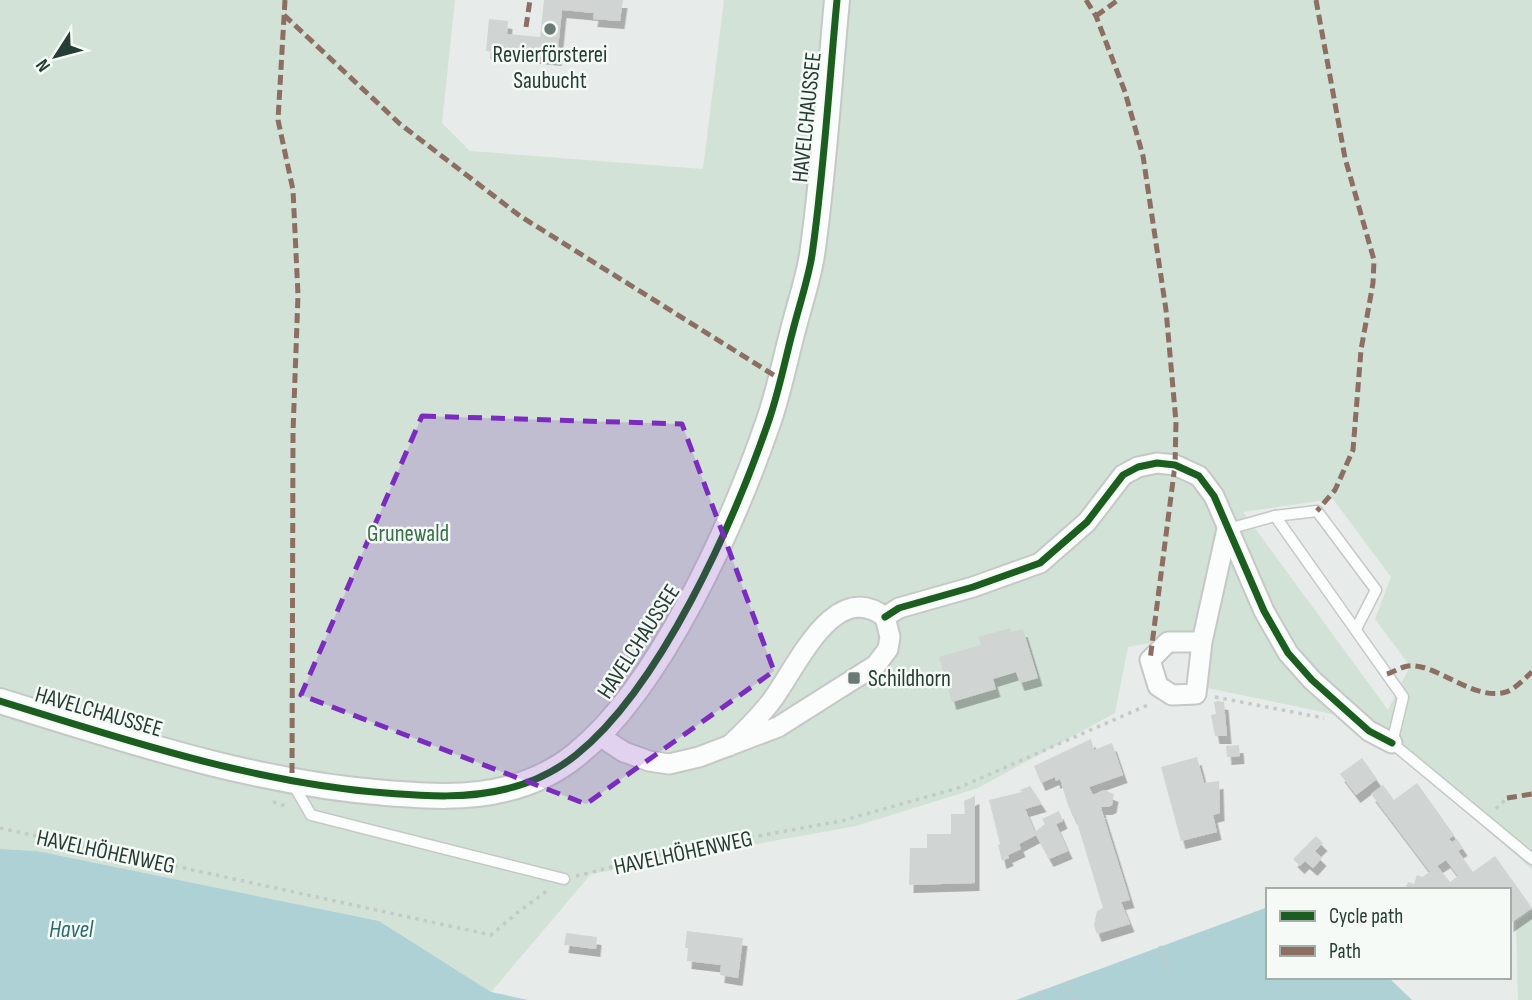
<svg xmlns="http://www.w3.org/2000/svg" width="1532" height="1000" viewBox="0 0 1532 1000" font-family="'Sofia Sans Condensed',sans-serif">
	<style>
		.green { fill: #d2e2d6; fill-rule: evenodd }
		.water { fill: #add1d4 }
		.building { fill: #d0d4d2; fill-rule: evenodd; filter: url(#shadow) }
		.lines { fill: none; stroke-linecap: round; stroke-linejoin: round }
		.service-casing { stroke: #c4c8c6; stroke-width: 13 }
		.minor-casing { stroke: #c4c8c6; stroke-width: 23 }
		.tertiary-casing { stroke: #c4c8c6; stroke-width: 28 }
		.path { stroke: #c3cac7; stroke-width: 3.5; stroke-dasharray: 3.5 5; stroke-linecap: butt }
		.service { stroke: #fbfcfc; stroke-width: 10 }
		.minor { stroke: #fbfcfc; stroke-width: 19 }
		.tertiary { stroke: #fbfcfc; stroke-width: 24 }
		.quiet { stroke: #8d6e63; stroke-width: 5; stroke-dasharray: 10 5; stroke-linecap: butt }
		.cycleway-casing { stroke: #f6faf7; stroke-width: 11 }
		.cycleway { stroke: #1b5e20; stroke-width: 7 }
		.marked { fill: #7b2cbf; fill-opacity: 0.2; stroke: #7b2cbf; stroke-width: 5; stroke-dasharray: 14 9; stroke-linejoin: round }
		.poi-dot { fill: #6a7a74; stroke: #f6faf7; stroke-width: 2.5 }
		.labels { text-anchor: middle; stroke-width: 5; stroke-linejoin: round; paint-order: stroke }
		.poi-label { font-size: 23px; fill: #263d35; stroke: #f6faf7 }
		.street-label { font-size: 23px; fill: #263d35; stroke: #f6faf7 }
		.park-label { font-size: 23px; fill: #357048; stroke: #f6faf7 }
		.water-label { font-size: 24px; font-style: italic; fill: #276b73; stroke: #f6faf7 }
	</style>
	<defs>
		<filter id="shadow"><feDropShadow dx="4.5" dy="8" stdDeviation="0" flood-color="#0004"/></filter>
	</defs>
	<rect width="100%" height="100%" fill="#e7ebe9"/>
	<!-- green -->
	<g class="green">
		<path d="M 0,0 L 455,0 L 442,123 L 470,151 L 703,169 L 724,0 L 1532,0 L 1532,869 L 1398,754 L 1337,715 L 1208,688 L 1213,631 L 1128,647 L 1115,713 L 978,788 L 856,826 L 591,874 L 491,992 L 379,921 L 37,851 L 0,849 ZM 1333,499 L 1391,577 L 1375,619 L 1410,666 L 1388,710 L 1243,512 Z"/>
		<polygon points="1532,911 1532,1000 1518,1000 1516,922"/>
	</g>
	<!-- water -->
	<g class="water">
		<polygon points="0,849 37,851 379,921 491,992 528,1000 0,1000"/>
		<polygon points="1268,907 1268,977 1388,977 1412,1000 1016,1000"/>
	</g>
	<!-- building -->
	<g class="building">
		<polygon points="544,0 623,0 620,21 593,19 594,13 562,10 557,58 486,51 489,19 508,21 507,34 540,37"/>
		<polygon points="1010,628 1011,632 1023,629 1038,678 1020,683 1016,672 993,679 996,689 952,702 939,657 981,645 978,637"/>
		<polygon points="1218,701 1224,702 1227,736 1215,736 1211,715 1216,714 1214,702"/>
		<polygon points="1091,739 1094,750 1112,743 1123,775 1089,787 1093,795 1104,790 1114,794 1112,805 1108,807 1101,807 1102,810 1099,811 1102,811 1130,900 1121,902 1130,924 1097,934 1094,925 1097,911 1103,908 1075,816 1073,817 1068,805 1060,779 1056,781 1055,777 1041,783 1034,766"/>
		<polygon points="1239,745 1240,756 1227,757 1226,746"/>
		<polygon points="1197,757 1204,783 1219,781 1220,813 1213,815 1217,832 1181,841 1161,767"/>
		<polygon points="1362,758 1377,779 1356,795 1340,774"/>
		<path d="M 1417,783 L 1454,835 L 1449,839 L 1452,842 L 1457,839 L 1463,848 L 1458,851 L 1473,872 L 1495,856 L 1532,908 L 1509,924 L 1509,890 L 1405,890 L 1408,882 L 1414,884 L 1417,875 L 1422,877 L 1430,872 L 1371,794 L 1383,785 L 1394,800 ZM 1446,860 L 1458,876 L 1450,882 L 1437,866 Z"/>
		<polygon points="1030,786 1042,804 1025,809 1035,832 1045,824 1042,819 1059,811 1063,821 1056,824 1068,851 1049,859 1036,835 1019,844 1021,849 1008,855 1009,858 1002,861 998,845 1000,844 989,800 1022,792 1020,790"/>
		<polygon points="975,796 975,883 909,885 910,848 927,848 927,834 951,834 951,814 965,814 964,801"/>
		<polygon points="1316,836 1323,843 1315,851 1322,858 1313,868 1305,861 1300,866 1293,859"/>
		<polygon points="687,931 743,938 738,978 720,975 721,965 687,961 688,948 685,948"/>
		<polygon points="566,933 597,937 596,949 564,945"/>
	</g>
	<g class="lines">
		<!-- service casing -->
		<g class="service-casing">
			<g id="service">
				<polyline points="1275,516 1317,511 1376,590 1356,629"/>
				<polyline points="1228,529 1275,516 1403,697 1392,743 1532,859"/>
				<polyline points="293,784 311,815 564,879"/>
			</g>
		</g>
		<!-- minor casing -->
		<g class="minor-casing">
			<g id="minor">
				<polyline points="885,617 899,608 973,587 1040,563 1087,522 1123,475 1138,467 1157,463 1175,465 1199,476 1214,496 1264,611 1288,653 1312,680 1369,731 1392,743"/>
				<polyline points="1202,642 1168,642 1150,660 1158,686 1172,695 1196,694 1202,642 1227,529"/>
				<path d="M 598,735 L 624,752 L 649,761 L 669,764 L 699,757 L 778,727 L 876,665 L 888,649 L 890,637 L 885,617 C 833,577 796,670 770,703 C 758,718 743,733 729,746"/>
			</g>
		</g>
		<!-- tertiary casing -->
		<g class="tertiary-casing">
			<path id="tertiary" d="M 0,701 C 126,740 254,783 386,793 C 426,796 467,799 506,789 C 531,783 556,771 576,755 C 661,687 734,522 769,420 C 779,391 785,360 793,330 C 799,306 808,280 812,255 C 824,172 829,84 837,0"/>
		</g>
		<!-- path -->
		<g class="path">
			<polyline points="1215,697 1324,718"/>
			<polyline points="273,802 289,807"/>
			<polyline points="1496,809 1507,798"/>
			<polyline points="0,828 491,935 517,913 548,890"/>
			<polyline points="576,876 681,850 841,821 958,788 1150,704"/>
			<polyline points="1244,916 1247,926"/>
			<polyline points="1160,946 1169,972"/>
			<polyline points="1067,981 1074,1000"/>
			<polyline points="1039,991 1042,1000"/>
		</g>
		<!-- service -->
		<use href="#service" class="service"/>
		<!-- minor -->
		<use href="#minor" class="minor"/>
		<!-- tertiary -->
		<use href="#tertiary" class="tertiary"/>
		<!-- quiet -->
		<g class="quiet">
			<polyline points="285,0 278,120 293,190 298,295 293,432 292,782"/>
			<polyline points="1086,0 1096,16 1125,92 1143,156 1166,310 1176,422 1175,465 1150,660"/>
			<polyline points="1316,0 1345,158 1374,260 1373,283 1361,350 1353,450 1335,490 1317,511"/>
			<polyline points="284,15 400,124 520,216 780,379"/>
			<polyline points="1096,16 1118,0"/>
			<polyline points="526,27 530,0"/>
			<path d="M 1387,674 C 1394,672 1401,667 1408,666 C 1435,662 1474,702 1506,692 C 1515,689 1524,679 1532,672"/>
			<polyline points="1507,798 1532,794"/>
		</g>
		<!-- cycleway casing -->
		<g class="cycleway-casing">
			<g id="cycleway">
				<polyline points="885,617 899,608 973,587 1040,563 1087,522 1123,475 1138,467 1157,463 1175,465 1199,476 1214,496 1264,611 1288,653 1312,680 1369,731 1392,743"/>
				<path d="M 0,701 C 126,740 254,783 386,793 C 426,796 467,799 506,789 C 531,783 556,771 576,755 C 661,687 734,522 769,420 C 779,391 785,360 793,330 C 799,306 808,280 812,255 C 824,172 829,84 837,0"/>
			</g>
		</g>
		<!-- cycleway -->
		<use href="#cycleway" class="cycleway"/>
	</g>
	<!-- marked area -->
	<path class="marked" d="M 422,416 L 682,424 L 774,671 L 586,804 L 301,695 Z"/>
	<!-- markers -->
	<g class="poi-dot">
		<circle cx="550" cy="29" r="7"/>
		<rect x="847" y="671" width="14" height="14" rx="3.5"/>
	</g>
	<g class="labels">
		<!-- poi labels -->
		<g class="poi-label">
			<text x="550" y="62">Revierförsterei<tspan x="550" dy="26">Saubucht</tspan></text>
			<text x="868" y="686" text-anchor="start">Schildhorn</text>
		</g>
		<!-- street labels -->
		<g class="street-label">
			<text transform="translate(806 117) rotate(-84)" y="8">HAVELCHAUSSEE</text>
			<text transform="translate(638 641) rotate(-57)" y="8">HAVELCHAUSSEE</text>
			<text transform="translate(99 711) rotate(16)" y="8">HAVELCHAUSSEE</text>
			<text transform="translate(106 851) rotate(12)" y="8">HAVELHÖHENWEG</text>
			<text transform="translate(683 852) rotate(-12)" y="8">HAVELHÖHENWEG</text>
		</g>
		<!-- park labels -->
		<g class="park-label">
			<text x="408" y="541">Grunewald</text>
		</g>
		<!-- water labels -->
		<g class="water-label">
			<text x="71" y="937">Havel</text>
		</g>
	</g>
	<!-- legend -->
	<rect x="1266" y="888" width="245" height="91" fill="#f6faf7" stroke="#a3aea9" stroke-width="2"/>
	<rect x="1280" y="911" width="35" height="10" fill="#1b5e20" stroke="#a3aea9" stroke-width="2"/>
	<text x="1329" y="923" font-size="21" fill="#263d35">Cycle path</text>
	<rect x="1280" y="946" width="35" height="10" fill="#8d6e63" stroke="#a3aea9" stroke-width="2"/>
	<text x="1329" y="958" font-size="21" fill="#263d35">Path</text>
	<!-- north arrow -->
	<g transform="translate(56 56) rotate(234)" stroke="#f6faf7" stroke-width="5" paint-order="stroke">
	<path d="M0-5L12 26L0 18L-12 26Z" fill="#263d35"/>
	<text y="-10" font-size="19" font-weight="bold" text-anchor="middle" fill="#263d35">N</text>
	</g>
</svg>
